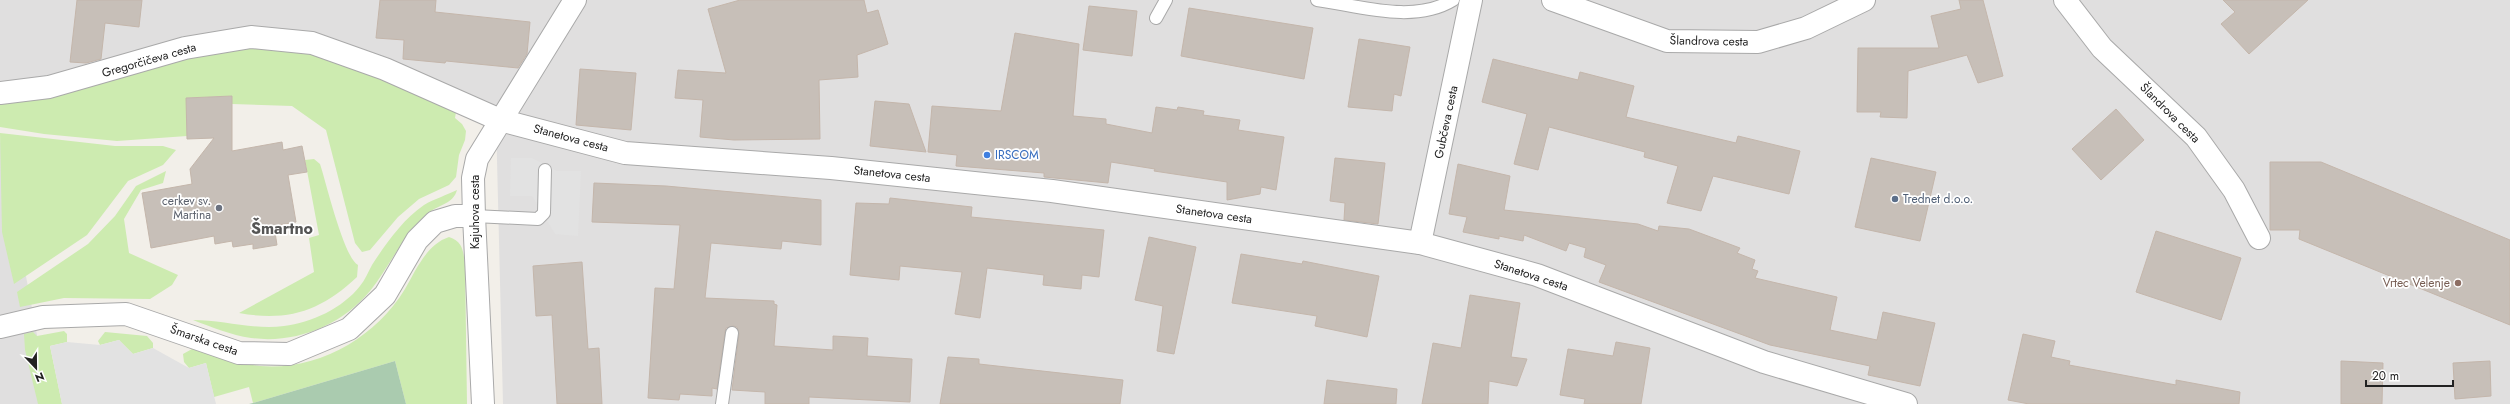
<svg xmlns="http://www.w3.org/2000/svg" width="2510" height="404" viewBox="0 0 2510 404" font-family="Jost,sans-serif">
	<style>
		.residential { fill: #e0dfdf }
		.grass { fill: #cdebb0 }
		.cemetery { fill: #aacbaf }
		.parking { fill: #e2e2e2 }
		.building { fill: #c7bfb8; stroke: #c4b6ab }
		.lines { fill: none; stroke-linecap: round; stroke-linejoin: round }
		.service-casing { stroke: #a9a9a9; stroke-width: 14 }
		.minor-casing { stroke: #a9a9a9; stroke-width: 24 }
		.service { stroke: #fff; stroke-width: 12 }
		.minor { stroke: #fff; stroke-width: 22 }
		.shop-dot { fill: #3f7fe0; stroke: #fff; stroke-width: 1.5 }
		.service-dot { fill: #5c6f8a; stroke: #fff; stroke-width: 1.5 }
		.worship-dot { fill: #6b7280; stroke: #fff; stroke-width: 1.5 }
		.education-dot { fill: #8d6e63; stroke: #fff; stroke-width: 1.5 }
		.labels { text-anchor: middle; stroke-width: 3.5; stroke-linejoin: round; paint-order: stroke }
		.street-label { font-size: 12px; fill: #222; stroke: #fff }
		.shop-label { font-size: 12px; fill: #366cbe; stroke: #fff; text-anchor: start }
		.service-label { font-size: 12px; fill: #4e5e75; stroke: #fff; text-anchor: start }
		.worship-label { font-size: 12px; fill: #5b616d; stroke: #fff; text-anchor: end }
		.education-label { font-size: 12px; fill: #785e54; stroke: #fff; text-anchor: end }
		.district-label { font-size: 16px; font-weight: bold; fill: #555; stroke: #fff }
	</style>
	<rect width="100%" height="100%" fill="#f2efe9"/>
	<!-- residential -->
	<g class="residential">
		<polygon points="0,0 2510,0 2510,404 503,404 496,119 358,52 0,112"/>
		<polygon points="0,138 50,404 0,404"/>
	</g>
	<!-- grass -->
	<g class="grass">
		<polygon points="266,46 301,50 337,60 456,112 455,118 462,124 466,131 465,140 459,155 456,177 449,185 419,199 398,217 370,250 362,252 355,243 326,130 292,106 232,104 231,96 187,98 187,136 117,141 44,134 0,127 0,103 187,56"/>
		<polygon points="0,133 115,146 163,146 176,150 163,165 128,181 87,235 14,284 2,232"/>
		<path d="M 314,159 L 320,164 C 326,182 344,258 358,265 L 357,277 C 321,311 288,322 239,313 L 314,272 L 309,238 L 319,235 L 305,160 Z"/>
		<polygon points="166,171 163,183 141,190 124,219 129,253 178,275 172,285 150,299 64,298 20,307 17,292 88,244 115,216 136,186"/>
		<path d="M 457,190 C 453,204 440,204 430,212 C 425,216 419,222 415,227 C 397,247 386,271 370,291 C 341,326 295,344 251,338 C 231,335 211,327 193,320 C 223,320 254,330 284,326 C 311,323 343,308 360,286 C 365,280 368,272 372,265 C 385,245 403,219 424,205 C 434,199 447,195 457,190 Z"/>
		<path d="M 449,237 C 463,242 463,250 465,264 L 467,404 L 406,404 L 395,361 L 253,403 L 249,387 L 214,397 L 206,363 L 189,368 L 184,362 L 183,354 L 192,349 C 214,355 237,364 260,366 C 318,371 375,338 405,289 C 416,270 427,244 449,237 Z"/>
		<polygon points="64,331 67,334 67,342 50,346 62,404 38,404 25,350 24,334 33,332 37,336"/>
		<polygon points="105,332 147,336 153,343 153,348 133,354 119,340 100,345 98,341"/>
	</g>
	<!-- cemetery -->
	<polygon class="cemetery" points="395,361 406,404 249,404 253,403"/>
	<!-- parking -->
	<g class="parking">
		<polygon points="511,158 532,158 557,171 581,171 578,236 555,234 532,196 510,196"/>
		<polygon points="119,340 133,354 153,348 189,368 206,363 216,404 62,404 50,346 67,342 100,345"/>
	</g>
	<!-- building -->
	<g class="building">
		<polygon points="77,0 142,0 139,27 105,23 101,59 86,63 70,62"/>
		<polygon points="380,0 436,0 435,12 530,22 527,54 518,68 446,61 445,63 403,59 404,40 376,38"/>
		<polygon points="740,0 864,0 867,13 878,10 888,44 857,55 858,77 819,80 820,139 734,140 700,137 703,100 675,98 678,70 726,73 708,9"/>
		<polygon points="1959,0 1983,0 2003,76 1978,83 1967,55 1908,71 1907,118 1880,117 1881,112 1857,112 1858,48 1939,48 1931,16 1961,9"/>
		<polygon points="2223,0 2308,0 2249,54 2221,24 2235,12"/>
		<polygon points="1089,6 1137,11 1132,56 1083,50"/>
		<polygon points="1189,8 1313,28 1304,79 1181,56"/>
		<polygon points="1015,33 1079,44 1073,116 1106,119 1106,124 1152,133 1156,107 1177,110 1178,107 1204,111 1203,115 1240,120 1238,130 1284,137 1276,190 1261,187 1260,194 1227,200 1227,182 1154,171 1155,169 1111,162 1108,183 1044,177 1044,173 956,166 957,155 928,152 932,106 1001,111"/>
		<polygon points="1359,39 1410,47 1401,96 1394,94 1392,111 1348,107"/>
		<polygon points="1493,59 1578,80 1580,72 1634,86 1626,117 1736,143 1738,136 1800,151 1789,194 1713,176 1701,211 1667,203 1678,166 1644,157 1645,152 1549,127 1538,170 1514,164 1527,114 1482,102"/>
		<polygon points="580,69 636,73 631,130 576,125"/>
		<polygon points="232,96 232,151 282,142 283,150 302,146 307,172 288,175 296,222 274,226 277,245 253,249 253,244 233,247 232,241 215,244 214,236 151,248 142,193 192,184 190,169 214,138 187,139 186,98"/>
		<polygon points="875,101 909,104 926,152 870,146"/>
		<polygon points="2116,109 2144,140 2101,180 2072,149"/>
		<polygon points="1335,158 1385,163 1378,224 1344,220 1345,203 1330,201"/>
		<polygon points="1871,158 1936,172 1920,241 1855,227"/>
		<polygon points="2270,162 2321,162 2510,240 2510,325 2299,239 2300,230 2270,230"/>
		<polygon points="1458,164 1510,176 1504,210 1638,224 1658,231 1659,226 1689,229 1740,248 1737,253 1755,260 1752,269 1758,271 1755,278 1837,297 1830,330 1877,340 1883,312 1935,323 1920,386 1868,375 1870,366 1770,345 1599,282 1606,265 1584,257 1586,248 1569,243 1566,251 1524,235 1523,241 1499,236 1499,239 1463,232 1467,217 1449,214"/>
		<polygon points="594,183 666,186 821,200 821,245 782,241 781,249 711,243 705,298 774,301 774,304 777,305 774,346 833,350 833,336 868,338 867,356 912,359 910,402 809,397 809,404 765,404 765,392 732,390 739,334 737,327 733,326 726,328 725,332 717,389 712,388 712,396 680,394 679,400 648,398 655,288 674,289 680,225 592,222"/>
		<polygon points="890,198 972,207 971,217 1104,230 1099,277 1082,275 1081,289 1043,285 1044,275 987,268 980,318 955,314 962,272 900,266 899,280 850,275 856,203 889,204"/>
		<polygon points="2156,231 2241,258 2221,320 2136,292"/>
		<polygon points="1149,237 1196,247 1174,354 1157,351 1163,306 1135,300"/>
		<polygon points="1241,254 1302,264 1303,261 1379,276 1367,337 1315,326 1317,316 1232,303"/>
		<polygon points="582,262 588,349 599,348 602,404 557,404 552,315 536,316 533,266"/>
		<polygon points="1470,295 1520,303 1511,357 1527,359 1517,386 1489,381 1488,404 1422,404 1433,343 1461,348"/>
		<polygon points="2023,334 2055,341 2051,357 2070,361 2069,365 2176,385 2176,380 2240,392 2239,404 2029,404 2008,400"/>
		<polygon points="1616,342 1650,348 1641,404 1584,404 1585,399 1560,395 1568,349 1613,356"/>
		<polygon points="948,357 979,359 979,364 1123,380 1120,404 940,404"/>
		<polygon points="2341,361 2383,363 2382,404 2341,404"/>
		<polygon points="2490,361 2491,396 2455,399 2453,363"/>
		<polygon points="1327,380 1397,389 1396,404 1324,404"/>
	</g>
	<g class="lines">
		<!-- service casing -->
		<g class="service-casing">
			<g id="service">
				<path d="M 1317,0 C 1360,6 1414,24 1453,0"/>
				<polyline points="1156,18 1166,0"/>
				<polyline points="474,216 538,219 544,213 545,170"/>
				<polyline points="722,404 732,333"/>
			</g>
		</g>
		<!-- minor casing -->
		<g class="minor-casing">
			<g id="minor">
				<polyline points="1553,0 1667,41 1758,42 1806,28 1864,0"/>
				<polyline points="2065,0 2102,48 2196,137 2234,190 2259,238"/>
				<polyline points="0,93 49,87 185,48 251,37 312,43 385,69 500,120 625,153 831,168 1052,191 1420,243 1537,275 1764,362 1906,404"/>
				<polyline points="1420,243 1471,0"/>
				<polyline points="0,327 43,317 126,314 239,353 289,354 349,329 385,295 417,240 435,222 455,216 474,216"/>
				<polyline points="483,404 474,216 473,178 477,159 575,0"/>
			</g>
		</g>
		<!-- service -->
		<use href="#service" class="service"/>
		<!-- minor -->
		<use href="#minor" class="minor"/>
	</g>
	<!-- markers -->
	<circle class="shop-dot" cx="987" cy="155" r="4"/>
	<circle class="service-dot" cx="1895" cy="199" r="4"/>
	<circle class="worship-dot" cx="219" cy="208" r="4"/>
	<circle class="education-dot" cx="2458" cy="283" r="4"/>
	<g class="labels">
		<!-- street labels -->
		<g class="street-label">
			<text transform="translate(1709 41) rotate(1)" y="4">Šlandrova cesta</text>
			<text transform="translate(149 60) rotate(-16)" y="4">Gregorčičeva cesta</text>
			<text transform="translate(2170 113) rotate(45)" y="4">Šlandrova cesta</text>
			<text transform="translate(1446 122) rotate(-78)" y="4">Gubčeva cesta</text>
			<text transform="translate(571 138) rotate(15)" y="4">Stanetova cesta</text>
			<text transform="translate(892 174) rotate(6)" y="4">Stanetova cesta</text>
			<text transform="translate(475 212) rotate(-90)" y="4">Kajuhova cesta</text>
			<text transform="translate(1214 214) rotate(8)" y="4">Stanetova cesta</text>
			<text transform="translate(1531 275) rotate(18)" y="4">Stanetova cesta</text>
			<text transform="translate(204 340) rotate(19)" y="4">Šmarska cesta</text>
		</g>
		<!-- shop labels -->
		<g class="shop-label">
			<text x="995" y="159">IRSCOM</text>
		</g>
		<!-- service labels -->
		<g class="service-label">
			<text x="1903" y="203">Trednet d.o.o.</text>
		</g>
		<!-- worship labels -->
		<g class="worship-label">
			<text x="211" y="205">cerkev sv.<tspan x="211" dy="14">Martina</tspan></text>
		</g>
		<!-- education labels -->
		<g class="education-label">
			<text x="2450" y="287">Vrtec Velenje</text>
		</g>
		<!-- district labels -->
		<g class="district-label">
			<text x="282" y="234">Šmartno</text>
		</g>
	</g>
	<!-- north arrow -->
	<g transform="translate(36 368) rotate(158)" stroke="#ffffff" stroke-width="3" paint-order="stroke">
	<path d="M0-3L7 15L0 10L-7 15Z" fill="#222222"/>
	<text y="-6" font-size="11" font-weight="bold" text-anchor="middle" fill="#222222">N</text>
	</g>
	<!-- scale -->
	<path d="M2366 380v6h87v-6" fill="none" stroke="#222222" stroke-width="2"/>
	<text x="2372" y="380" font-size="12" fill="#222222" stroke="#ffffff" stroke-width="3" paint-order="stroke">20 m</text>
</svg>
